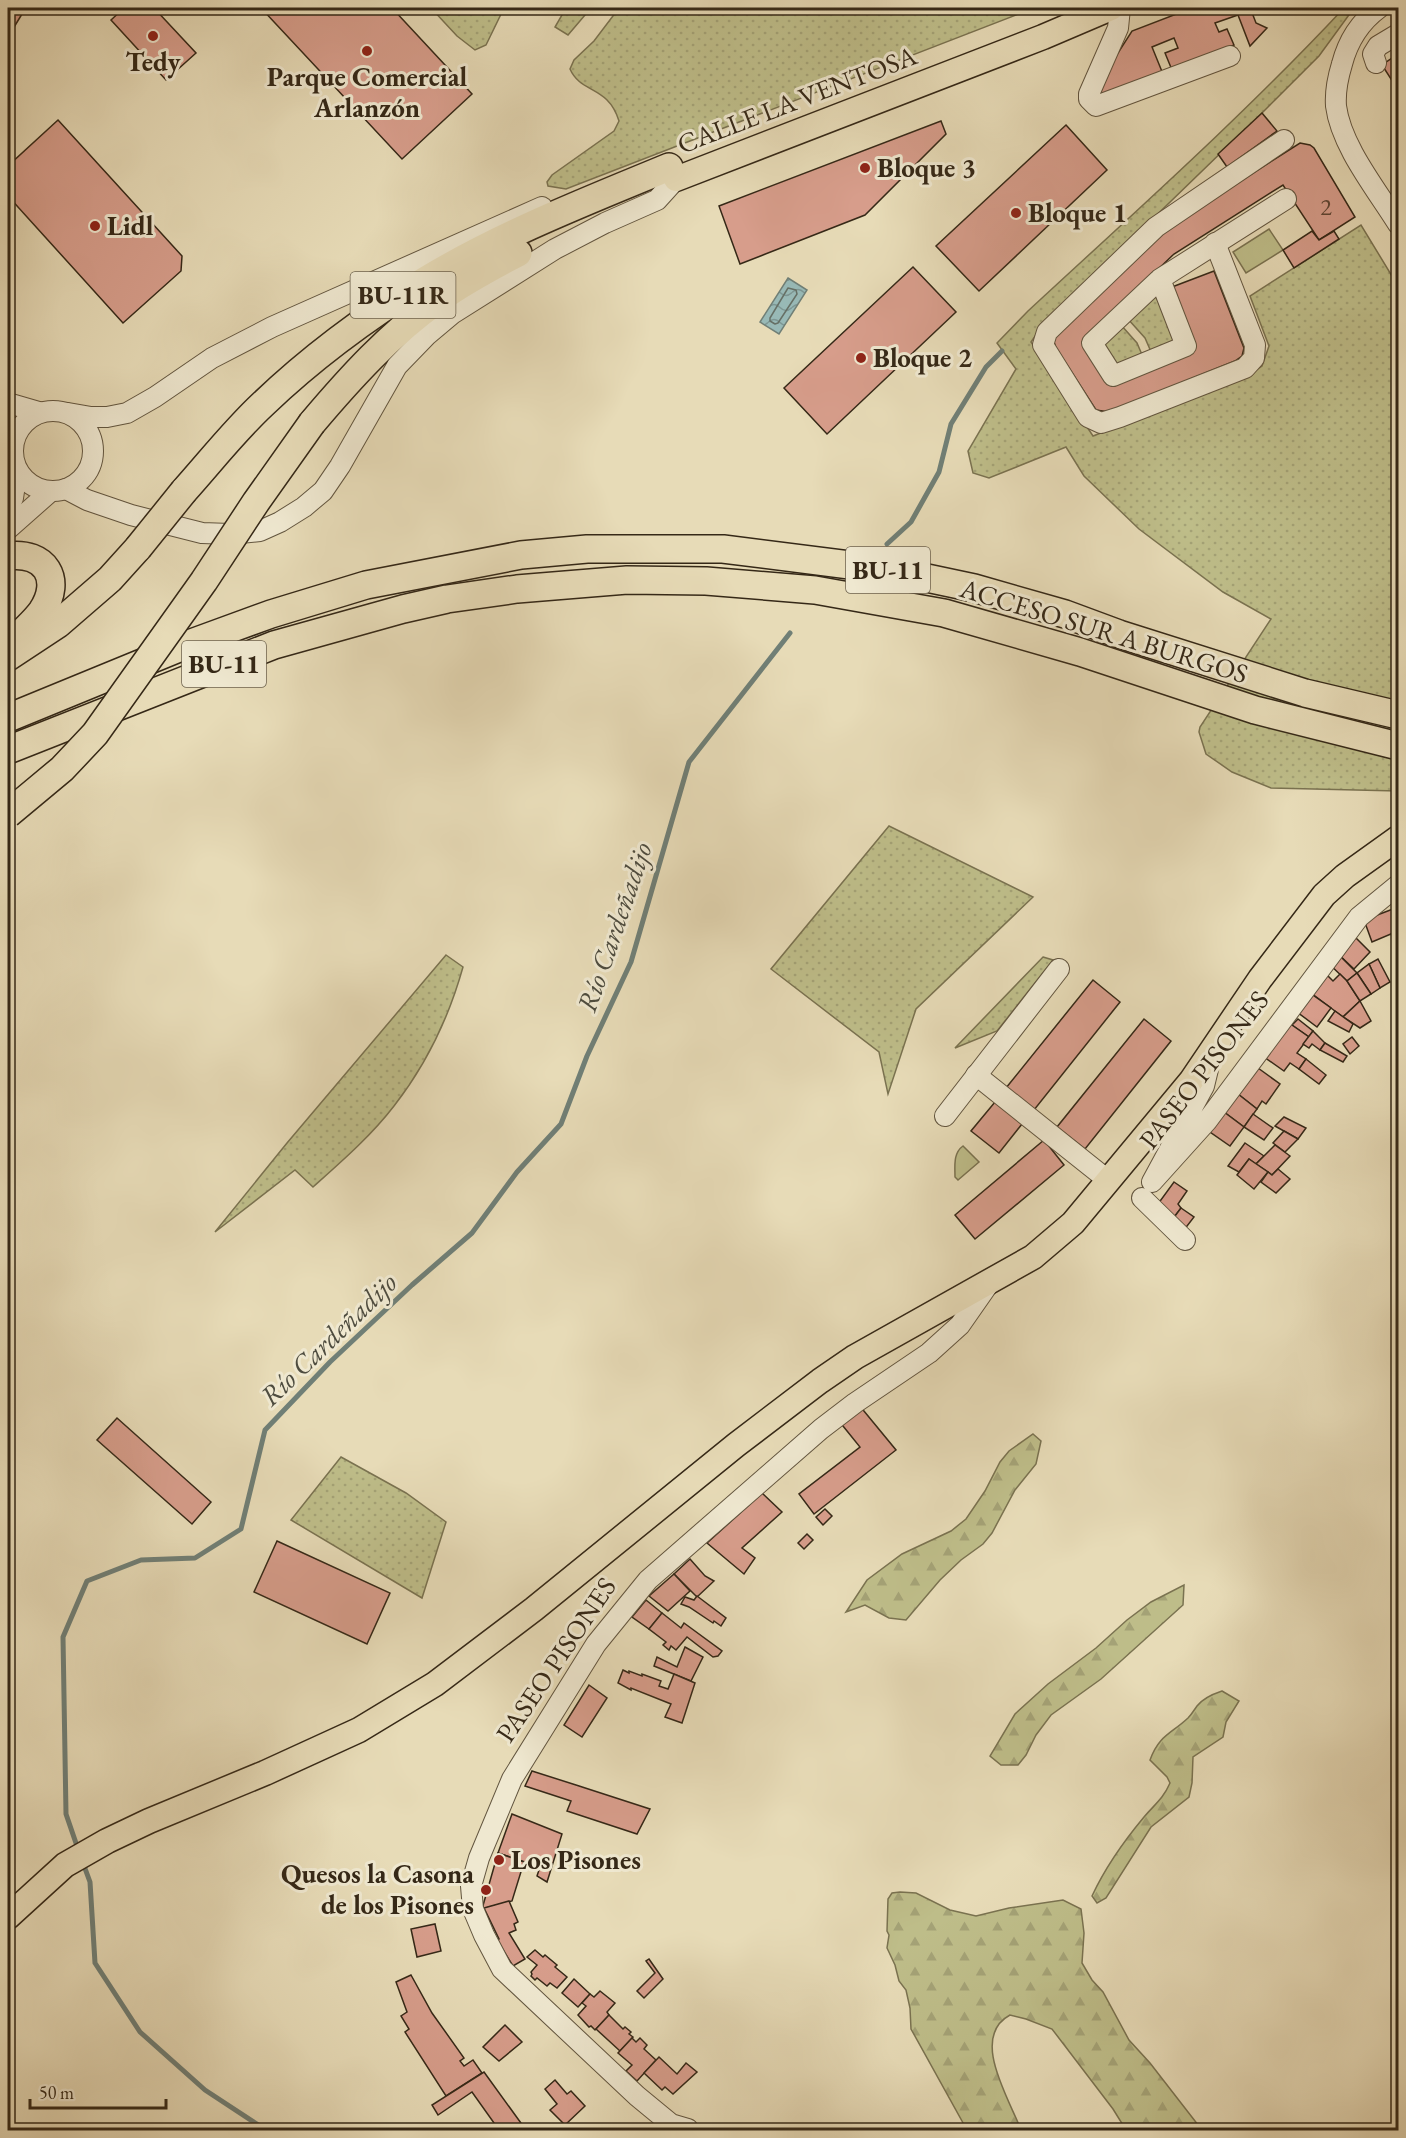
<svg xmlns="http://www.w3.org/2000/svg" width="1406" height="2138" viewBox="0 0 1406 2138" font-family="'EB Garamond',serif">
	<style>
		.grass { fill: url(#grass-dots); stroke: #7a7250; stroke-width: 1.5 }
		.forest { fill: url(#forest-firs); stroke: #7a7250; stroke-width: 1.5 }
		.park { fill: #bebd89; stroke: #7a7250; stroke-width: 1.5 }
		.water { fill: url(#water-waves); stroke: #707f76; stroke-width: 1.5 }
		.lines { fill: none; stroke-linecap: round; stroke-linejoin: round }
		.shore { stroke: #667066; stroke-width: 1.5 }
		.stream { stroke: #707f76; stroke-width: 5 }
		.building { fill: #d79d8b; stroke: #352817; stroke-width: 1.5 }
		.minor-casing { stroke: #62553f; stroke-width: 22 }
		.major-casing { stroke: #352817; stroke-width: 27 }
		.highway-casing { stroke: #352817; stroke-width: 30 }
		.minor { stroke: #efe8d0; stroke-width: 20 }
		.major { stroke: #e7dbb7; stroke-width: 24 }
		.highway { stroke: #e7dbb7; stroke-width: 27 }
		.highway-bridge-casing { stroke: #352817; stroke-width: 30; stroke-linecap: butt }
		.highway-bridge { stroke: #e7dbb7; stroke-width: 27 }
		.poi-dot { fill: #8f2418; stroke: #efe8d0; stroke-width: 2 }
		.labels { text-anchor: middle; stroke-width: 6; stroke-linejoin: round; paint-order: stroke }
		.number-label { font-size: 24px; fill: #5e4534 }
		.shield { fill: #efe8d0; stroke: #6d624e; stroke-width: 1.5 }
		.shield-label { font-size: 26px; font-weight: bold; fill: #352817 }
		.poi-label { font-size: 27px; font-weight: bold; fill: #352817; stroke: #efe8d0; text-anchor: start }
		.street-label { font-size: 27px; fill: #352817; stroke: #efe8d0 }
		.water-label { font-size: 28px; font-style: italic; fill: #4e4c3f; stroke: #efe8d0 }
	</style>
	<defs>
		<pattern id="grass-dots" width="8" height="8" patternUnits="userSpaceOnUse" patternTransform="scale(1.5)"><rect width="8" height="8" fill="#bebd89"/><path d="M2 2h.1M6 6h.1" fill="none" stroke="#a4a276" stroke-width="1.8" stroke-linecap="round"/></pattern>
		<pattern id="forest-firs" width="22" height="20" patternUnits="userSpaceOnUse" patternTransform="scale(1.5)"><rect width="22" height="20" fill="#bebd89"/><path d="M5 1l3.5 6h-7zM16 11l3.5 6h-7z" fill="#a4a276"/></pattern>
		<pattern id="water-waves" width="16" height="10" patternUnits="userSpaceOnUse" patternTransform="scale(1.5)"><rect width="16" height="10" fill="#98b9b6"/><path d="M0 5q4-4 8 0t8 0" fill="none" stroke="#7d9693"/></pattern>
	</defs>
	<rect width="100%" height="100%" fill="#e7dbb7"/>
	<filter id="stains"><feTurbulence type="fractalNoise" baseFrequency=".00333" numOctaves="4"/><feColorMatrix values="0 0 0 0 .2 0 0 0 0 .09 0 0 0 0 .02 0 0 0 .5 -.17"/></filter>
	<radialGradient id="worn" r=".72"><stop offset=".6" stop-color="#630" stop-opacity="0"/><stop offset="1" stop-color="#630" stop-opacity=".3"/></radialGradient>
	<!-- grass -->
	<g class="grass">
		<polygon points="431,8 504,8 486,45 475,50 457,36"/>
		<polygon points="566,8 591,8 568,35 555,27"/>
		<path d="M 619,8 L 1034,8 L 566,189 L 548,186 L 547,182 L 552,175 L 614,131 L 619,121 C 608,85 581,94 570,69 L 574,60 L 594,41 Z"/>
		<path d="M 1344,8 L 1354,8 L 1319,56 L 1262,113 L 1042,326 L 1031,342 L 1093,436 L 1247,376 L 1262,366 L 1269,346 L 1250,296 L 1361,225 L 1398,286 L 1398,791 L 1271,788 L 1232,772 L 1206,754 L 1199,732 L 1200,727 L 1271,619 L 1223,592 L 1139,529 L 1084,476 L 1066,447 L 989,478 L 973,473 L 968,451 L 1016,369 L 997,343 L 1028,311 C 1135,212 1245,114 1344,8 Z"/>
		<polygon points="1157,292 1178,343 1152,354 1145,338 1128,319"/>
		<polygon points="1121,325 1137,343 1143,357 1116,368 1101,344"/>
		<polygon points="889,826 1033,897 916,1009 888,1094 879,1052 771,969"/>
		<path d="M 446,955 L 463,967 C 449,1017 426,1065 394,1106 C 371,1136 341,1162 313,1187 L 295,1170 L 215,1232 L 287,1143 Z"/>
		<polygon points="1043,957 1053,960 997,1031 955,1048"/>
		<polygon points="341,1457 406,1493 446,1522 422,1598 291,1520"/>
	</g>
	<!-- forest -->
	<g class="forest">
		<polygon points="1033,1434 1041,1441 1036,1464 1015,1490 992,1533 983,1544 961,1560 940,1580 906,1620 889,1618 865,1605 846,1612 867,1580 902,1554 951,1531 966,1519 985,1491 1000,1462 1009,1451"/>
		<polygon points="1184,1585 1183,1605 1101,1679 1051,1715 1036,1735 1026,1755 1018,1765 1001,1765 990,1756 1015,1714 1048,1684 1096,1648 1127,1620 1151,1602"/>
		<path d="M 1222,1691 L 1239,1701 L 1226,1722 L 1223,1737 L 1193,1757 L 1192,1783 L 1189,1797 L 1151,1827 L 1106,1898 L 1097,1903 L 1092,1896 C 1105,1868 1124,1841 1144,1817 C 1155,1804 1163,1799 1170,1783 L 1167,1777 L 1150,1760 C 1159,1735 1171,1734 1188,1718 C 1192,1714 1194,1710 1197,1706 C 1203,1698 1213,1694 1222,1691 Z"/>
		<path d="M 900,1892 L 916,1893 L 950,1910 L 976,1916 L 1009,1908 L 1063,1900 L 1081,1909 L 1084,1933 L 1082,1963 L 1092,1980 L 1103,1992 L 1129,2040 L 1150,2063 L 1202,2130 L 1126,2130 L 1113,2109 L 1052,2029 L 1026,2019 L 1010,2015 C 969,2037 1010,2100 1021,2130 L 967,2130 L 911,2029 L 910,2008 L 906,1990 L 899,1981 L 895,1965 L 887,1948 L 889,1935 L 887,1931 L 888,1899 L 892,1893 Z"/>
	</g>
	<!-- park -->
	<g class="park">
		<polygon points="1269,229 1283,250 1246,273 1233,252"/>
		<path d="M 963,1146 L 979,1162 L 958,1180 L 955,1177 C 955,1166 953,1153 963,1146 Z"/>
	</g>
	<!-- water -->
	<polygon class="water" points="788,278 807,290 779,334 760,322"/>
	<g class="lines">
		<!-- shore -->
		<polygon class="shore" points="788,288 796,290 797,294 778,323 775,324 770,321 770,318"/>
		<!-- stream -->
		<g class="stream">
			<polyline points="887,544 911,522 939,472 951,424 986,367 1002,351"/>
			<polyline points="78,1849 66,1814 63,1637 87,1581 141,1560 195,1558 241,1529 265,1430 330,1362 412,1285 472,1233 517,1172 561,1124 587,1056 631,962 689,762 790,633"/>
			<polyline points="83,1863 90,1882 95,1963 140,2032 205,2090 266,2130"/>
		</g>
	</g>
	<!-- building -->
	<g class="building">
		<polygon points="8,8 22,14 8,37"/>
		<polygon points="124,8 154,8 196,53 166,80 111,20"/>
		<polygon points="261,8 392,8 472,94 402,159"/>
		<polygon points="1192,8 1258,8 1251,10 1256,23 1267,28 1250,46 1238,15 1215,23 1219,32 1227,29 1234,45 1172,70 1165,53 1178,48 1174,38 1152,47 1163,74 1095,97 1107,70 1132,31"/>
		<polygon points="1398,54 1398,90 1382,65"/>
		<polygon points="1262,113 1277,131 1227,167 1218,154"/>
		<polygon points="58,120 182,256 181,271 123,323 8,196 8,161 10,164"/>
		<polygon points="941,121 946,134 865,215 740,264 719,206"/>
		<polygon points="1066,125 1107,170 979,291 936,246"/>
		<polygon points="1300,143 1310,145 1314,148 1355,217 1319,240 1283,185 1174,254 1082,342 1109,383 1195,349 1172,287 1214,271 1242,343 1244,348 1242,356 1235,361 1109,412 1096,410 1056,348 1054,342 1057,330 1161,232"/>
		<polygon points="1312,231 1319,240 1334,231 1339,239 1294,268 1283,250"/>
		<polygon points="913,267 956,312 827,434 784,388"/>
		<polygon points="1393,909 1398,924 1398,931 1372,942 1364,920"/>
		<polygon points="1398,931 1398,954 1391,934"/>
		<polygon points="1353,935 1370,952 1354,969 1336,952"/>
		<polygon points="1336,952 1357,973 1347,981 1327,962"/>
		<polygon points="1378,959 1390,982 1380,988 1369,964"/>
		<polygon points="1369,964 1380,988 1371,994 1357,973"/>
		<polygon points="1323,971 1333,981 1340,974 1347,981 1360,1001 1343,1017 1307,990"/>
		<polygon points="1357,973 1371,994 1360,1001 1347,981"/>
		<polygon points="1093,980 1120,1002 1034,1110 1006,1088"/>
		<polygon points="1310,993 1331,1008 1317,1027 1297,1012"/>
		<polygon points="1360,1001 1371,1021 1360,1028 1343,1017"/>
		<polygon points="1335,1011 1353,1024 1349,1032 1328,1021"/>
		<polygon points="1144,1019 1171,1041 1085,1149 1057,1127"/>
		<polygon points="1298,1019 1313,1031 1309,1037 1292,1025"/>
		<polygon points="1289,1023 1309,1037 1297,1053 1306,1059 1299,1069 1290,1063 1284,1071 1264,1057"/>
		<polygon points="1313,1031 1325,1043 1320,1050 1312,1044 1309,1048 1303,1044"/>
		<polygon points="1352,1037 1359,1046 1350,1054 1343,1044"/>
		<polygon points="1325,1043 1347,1056 1343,1062 1320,1050"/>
		<polygon points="1306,1059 1326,1075 1319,1084 1299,1069"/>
		<polygon points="1258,1068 1280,1084 1266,1104 1262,1101 1257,1109 1238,1094"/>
		<polygon points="1238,1094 1257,1109 1244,1127 1224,1112"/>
		<polygon points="995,1102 1022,1124 999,1153 971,1131"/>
		<polygon points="1224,1112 1244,1127 1230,1146 1210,1132"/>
		<polygon points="1253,1114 1273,1128 1264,1140 1244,1127"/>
		<polygon points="1284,1117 1306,1128 1298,1139 1275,1126"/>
		<polygon points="1284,1131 1298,1139 1285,1152 1273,1143"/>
		<polygon points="1044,1140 1064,1165 975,1239 955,1215"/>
		<polygon points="1245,1143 1264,1156 1256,1164 1249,1159 1239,1172 1228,1166"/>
		<polygon points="1275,1145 1290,1156 1272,1175 1256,1164"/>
		<polygon points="1249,1159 1268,1172 1254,1189 1237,1175"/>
		<polygon points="1278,1169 1290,1179 1276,1193 1261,1182 1268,1172 1272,1175"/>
		<polygon points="1174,1182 1187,1191 1178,1204 1181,1208 1172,1220 1155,1208"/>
		<polygon points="1181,1208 1194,1217 1184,1230 1172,1220"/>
		<polygon points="859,1405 896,1450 814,1514 799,1494 860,1447 839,1421"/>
		<polygon points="117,1418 211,1502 192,1524 97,1440"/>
		<polygon points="762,1493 782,1512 742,1548 755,1558 744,1574 707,1543"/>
		<polygon points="825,1509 832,1516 823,1525 816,1517"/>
		<polygon points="807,1534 813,1540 804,1549 798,1543"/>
		<polygon points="277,1541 390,1593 367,1644 254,1592"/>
		<polygon points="690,1559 705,1576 714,1581 697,1597 674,1574"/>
		<polygon points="674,1574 690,1591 668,1611 649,1596"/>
		<polygon points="697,1596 726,1618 721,1626 714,1621 713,1623 689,1607 681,1604 685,1597 694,1600"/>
		<polygon points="646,1600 662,1613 649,1629 632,1617"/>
		<polygon points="662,1613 681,1628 684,1623 722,1651 718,1656 713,1657 687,1637 676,1650 671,1646 669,1650 663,1645 666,1642 649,1629"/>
		<polygon points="685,1647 703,1657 691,1681 654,1666 657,1657 677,1667"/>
		<polygon points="623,1670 629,1673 629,1671 642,1676 642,1674 661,1681 659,1686 668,1689 674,1674 695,1683 682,1723 665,1717 671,1704 631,1688 631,1690 618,1683"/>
		<polygon points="589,1685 607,1698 582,1737 564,1725"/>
		<polygon points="532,1771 576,1785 650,1809 637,1834 567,1811 571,1801 525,1786"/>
		<polygon points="512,1814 562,1834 547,1882 537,1876 540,1867 498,1853"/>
		<polygon points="498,1853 524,1862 512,1901 482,1909"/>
		<polygon points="509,1901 518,1922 514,1924 516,1930 509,1933 525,1959 513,1966 497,1940 499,1939 484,1908"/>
		<polygon points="435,1924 441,1951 417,1957 411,1929"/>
		<polygon points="535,1950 543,1957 545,1955 557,1965 555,1967 567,1977 557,1988 550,1983 547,1986 537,1978 535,1980 531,1976 532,1974 531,1972 537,1965 527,1957"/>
		<polygon points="649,1959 663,1979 644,1998 637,1991 655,1973 646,1961"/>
		<polygon points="411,1975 432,2013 464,2058 460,2061 464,2066 473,2060 482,2073 446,2096 405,2032 409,2029 401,2016 407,2012 396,1982"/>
		<polygon points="574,1979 590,1994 578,2007 562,1993"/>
		<polygon points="600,1991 615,2003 607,2012 609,2015 595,2030 591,2026 589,2027 578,2015 586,2006 582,2003 590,1994 594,1997"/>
		<polygon points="609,2015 623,2029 625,2027 631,2032 629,2034 633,2037 620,2051 596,2029"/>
		<polygon points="505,2025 522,2042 499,2061 483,2047"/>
		<polygon points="632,2038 636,2042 640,2038 647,2045 644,2049 656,2060 637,2081 626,2071 632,2065 618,2053"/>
		<polygon points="659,2057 677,2074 686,2063 697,2072 673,2094 665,2087 662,2090 644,2073"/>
		<polygon points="484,2072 526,2130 499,2130 472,2092 438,2115 432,2105"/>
		<polygon points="555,2080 567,2094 571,2091 585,2106 565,2125 550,2110 557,2104 545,2089"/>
	</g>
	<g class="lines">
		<!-- minor casing -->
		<g class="minor-casing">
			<g id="minor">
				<polyline points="1120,8 1118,28 1089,94 1089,99 1096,106 1230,56"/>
				<path d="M 1379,8 C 1360,22 1348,41 1342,64 C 1338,77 1335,92 1336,106 C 1341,146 1377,190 1398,224"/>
				<polyline points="1376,63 1373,54 1378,46 1398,34"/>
				<polyline points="1215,243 1255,345 1254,358 1245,368 1120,417 1101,423 1088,417 1043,345 1047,332 1156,227 1284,140"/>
				<polyline points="1160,279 1186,346 1113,376 1092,343 1160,279 1286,199"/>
				<polyline points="8,403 39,412"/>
				<circle cx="53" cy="451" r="40"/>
				<polyline points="68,413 91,417 107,417 127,413 155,397 212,358 272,327 542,207"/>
				<polyline points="66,489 87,500 131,515 202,533 230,534 260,531 280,522 304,507 323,491 340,466 397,366 427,335 452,314 555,249 605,223 657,200 676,179"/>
				<polyline points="8,510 13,498 17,471"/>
				<polyline points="8,529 51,491"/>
				<polyline points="1211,1057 1204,1086 1152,1182 1207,1121 1359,917 1398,885"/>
				<polyline points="976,1075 1109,1181"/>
				<polyline points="945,1116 1059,969"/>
				<polyline points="1142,1198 1185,1240"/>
				<polyline points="688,2129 671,2124 637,2096 502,1969 484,1935 473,1909 471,1886 479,1858 512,1779 596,1644 648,1580 821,1429 855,1403 929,1353 960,1325 990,1282"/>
			</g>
		</g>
		<!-- major casing -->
		<g class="major-casing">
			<g id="major">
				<polyline points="676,179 1043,37 1111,8"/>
				<polyline points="8,1917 65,1865 107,1841 149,1821 265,1773 359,1730 435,1684 534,1609 736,1445 820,1381 855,1357 1033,1257 1073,1223 1191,1081 1260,979 1324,895 1345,876 1398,838"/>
			</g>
		</g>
		<!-- highway casing -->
		<g class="highway-casing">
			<g id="highway">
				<path d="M 312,423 C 350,378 390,334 438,300 C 463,282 491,267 518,253"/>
				<path d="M 184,491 C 210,462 235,430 263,404 C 312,357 368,316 426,280 C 502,234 587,201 669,167"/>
				<path d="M 8,556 C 45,551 63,579 42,611 C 35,621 24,630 16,639"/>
				<polyline points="8,657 58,624 110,579 138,548"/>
				<polyline points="8,718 186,645 271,614 366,585 521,555 587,549 723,549 889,570 974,588 1065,614 1119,634 1305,693 1398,715"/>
				<polyline points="8,750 274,645 403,609 447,599 517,589 627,580 706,581 815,590 944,613 1080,652 1255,710 1398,746"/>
			</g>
		</g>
		<!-- minor -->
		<use href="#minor" class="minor"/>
		<!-- major -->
		<use href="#major" class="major"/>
		<!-- highway -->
		<use href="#highway" class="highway"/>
		<!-- highway-bridge casing -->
		<g class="highway-bridge-casing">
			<g id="highway-bridge">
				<polyline points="138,548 184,491"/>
				<polyline points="8,814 62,769 95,734 204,581 256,502 312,423"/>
			</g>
		</g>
		<!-- highway-bridge -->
		<use href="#highway-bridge" class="highway-bridge"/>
	</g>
	<!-- markers -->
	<g class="poi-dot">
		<circle cx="153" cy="36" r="6"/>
		<circle cx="367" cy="51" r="6"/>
		<circle cx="865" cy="168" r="6"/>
		<circle cx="1016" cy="213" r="6"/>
		<circle cx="95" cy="226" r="6"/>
		<circle cx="861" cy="358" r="6"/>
		<circle cx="499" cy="1860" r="6"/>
		<circle cx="486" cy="1890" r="6"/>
	</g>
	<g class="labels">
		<!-- number labels -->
		<g class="number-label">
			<text x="1326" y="215">2</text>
		</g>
		<!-- shield labels -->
		<g class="shield">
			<rect x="350.5" y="272" width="105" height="46" rx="4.5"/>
			<rect x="846" y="547" width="84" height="46" rx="4.5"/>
			<rect x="182" y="641" width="84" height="46" rx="4.5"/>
		</g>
		<g class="shield-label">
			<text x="403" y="304">BU-11R</text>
			<text x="888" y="579">BU-11</text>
			<text x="224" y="673">BU-11</text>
		</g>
		<!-- poi labels -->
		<g class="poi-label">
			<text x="153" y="71" text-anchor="middle">Tedy</text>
			<text x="367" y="86" text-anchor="middle">Parque Comercial<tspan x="367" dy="31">Arlanzón</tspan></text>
			<text x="877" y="177">Bloque 3</text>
			<text x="1028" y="222">Bloque 1</text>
			<text x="107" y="235">Lidl</text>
			<text x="873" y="367">Bloque 2</text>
			<text x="511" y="1869">Los Pisones</text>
			<text x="474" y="1883" text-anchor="end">Quesos la Casona<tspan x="474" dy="31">de los Pisones</tspan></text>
		</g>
		<!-- street labels -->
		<g class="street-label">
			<text transform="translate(797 100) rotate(-21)" y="9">CALLE LA VENTOSA</text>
			<text transform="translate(1104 631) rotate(17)" y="9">ACCESO SUR A BURGOS</text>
			<text transform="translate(1204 1070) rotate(-52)" y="9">PASEO PISONES</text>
			<text transform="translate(556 1660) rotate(-56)" y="9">PASEO PISONES</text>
		</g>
		<!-- water labels -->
		<g class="water-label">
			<text transform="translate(614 927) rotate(-71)" y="10">Río Cardeñadijo</text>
			<text transform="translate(328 1339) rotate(-44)" y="10">Río Cardeñadijo</text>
		</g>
	</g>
	<!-- margin -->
	<rect width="1406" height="2138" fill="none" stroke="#e7dbb7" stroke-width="30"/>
	<rect x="9" y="9" width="1388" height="2120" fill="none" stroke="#352817" stroke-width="3"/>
	<rect x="15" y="15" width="1376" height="2108" fill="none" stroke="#352817" stroke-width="1.5"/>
	<!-- scale -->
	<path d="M30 2099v9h136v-9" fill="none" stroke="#352817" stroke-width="3"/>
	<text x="39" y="2099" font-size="18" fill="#352817" stroke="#efe8d0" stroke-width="4.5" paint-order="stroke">50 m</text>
	<rect width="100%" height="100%" filter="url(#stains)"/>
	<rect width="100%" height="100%" fill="url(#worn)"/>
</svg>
